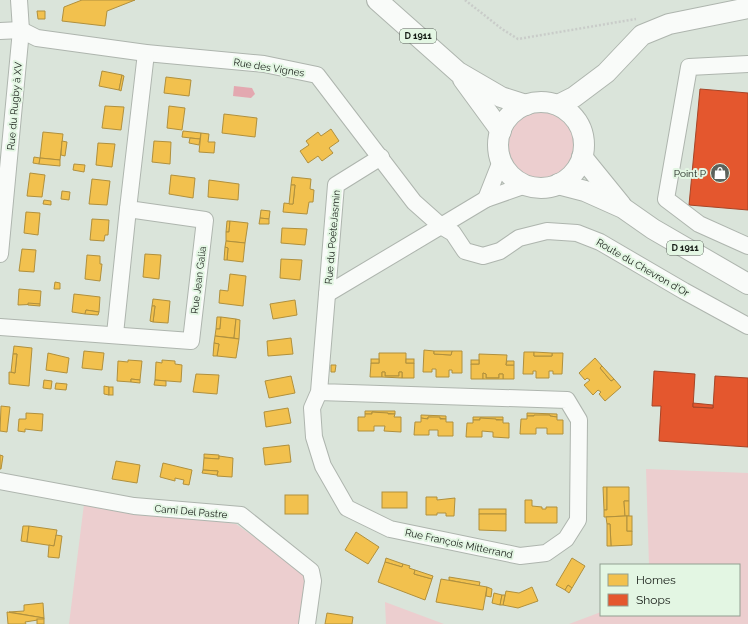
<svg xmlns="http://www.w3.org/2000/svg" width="748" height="624" viewBox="0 0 748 624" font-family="Raleway,sans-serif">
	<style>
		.green { fill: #eccecf }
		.water { fill: #e3a8b0 }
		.homes { fill: #f2c14e; stroke: #b0903d }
		.shops { fill: #e4572e; stroke: #a64527 }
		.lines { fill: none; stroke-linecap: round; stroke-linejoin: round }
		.minor-casing { stroke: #aeb5ae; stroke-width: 18 }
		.major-casing { stroke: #aeb5ae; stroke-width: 22 }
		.path { stroke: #c9ccc9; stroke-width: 2.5; stroke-dasharray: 2 2; stroke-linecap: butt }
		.minor { stroke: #f9fbf9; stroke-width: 16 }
		.major { stroke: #f9fbf9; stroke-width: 20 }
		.labels { text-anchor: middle; stroke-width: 4; stroke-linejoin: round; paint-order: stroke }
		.shield { fill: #e3f6e3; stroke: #545d54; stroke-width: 1 }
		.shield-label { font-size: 9px; font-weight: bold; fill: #161c16 }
		.street-label { font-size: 10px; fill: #161c16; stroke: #e3f6e3 }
		.poi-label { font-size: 10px; fill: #161c16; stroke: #e3f6e3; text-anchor: end }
	</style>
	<rect width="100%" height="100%" fill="#dae4da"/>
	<!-- green -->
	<g class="green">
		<circle cx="541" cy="145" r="34"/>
		<polygon points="646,469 748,473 748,624 569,624 601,612 601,615 739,615 739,565 649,565"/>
		<polygon points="84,504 236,524 309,576 301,624 69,624"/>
		<polygon points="385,602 444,624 386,624"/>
	</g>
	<!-- water -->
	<polygon class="water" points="234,86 252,88 255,94 251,98 233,96"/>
	<!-- homes -->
	<g class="homes">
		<polygon points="82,0 135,0 107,11 105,26 62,21 64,7"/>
		<polygon points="37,11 45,11 45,19 38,19"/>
		<polygon points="102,71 122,75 119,90 99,86"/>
		<polygon points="122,75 124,76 121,91 119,90"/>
		<polygon points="166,77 191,80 189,96 164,93"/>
		<polygon points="105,106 124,107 121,130 102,128"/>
		<polygon points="169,106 185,108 182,130 167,128"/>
		<polygon points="224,114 257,118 255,137 222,133"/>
		<polygon points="331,129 339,141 329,148 333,153 322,161 318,156 308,163 300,151 309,145 306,141 318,132 321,136"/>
		<polygon points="183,131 201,133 200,139 182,137"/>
		<polygon points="43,132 63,134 60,160 40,158"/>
		<polygon points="201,133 209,134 208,142 215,142 214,153 199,152"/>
		<polygon points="190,138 200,139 199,145 189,143"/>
		<polygon points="62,141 67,142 65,156 61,155"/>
		<polygon points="154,141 171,142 170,164 152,162"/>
		<polygon points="98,143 115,144 112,167 96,165"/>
		<polygon points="34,157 40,158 39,164 33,163"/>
		<polygon points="40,158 60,160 60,166 39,164"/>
		<polygon points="74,164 85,165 84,172 73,170"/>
		<polygon points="30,173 45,175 42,197 27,196"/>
		<polygon points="171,175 195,178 193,198 169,194"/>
		<polygon points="292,177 311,179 310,189 314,190 313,202 309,202 307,214 283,212 284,203 293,204 295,185 291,185"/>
		<polygon points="92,179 110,181 107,205 89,204"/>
		<polygon points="209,180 239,184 238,200 208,197"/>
		<polygon points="291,185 295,185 293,204 289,204"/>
		<polygon points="62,191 70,192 69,200 61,199"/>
		<polygon points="44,200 51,201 51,205 43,204"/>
		<polygon points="261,210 270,211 269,219 260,218"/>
		<polygon points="26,212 40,213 38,235 24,233"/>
		<polygon points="260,218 269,219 269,224 259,224"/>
		<polygon points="92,219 109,220 108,235 105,235 104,241 90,240"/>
		<polygon points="227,221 230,221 229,232 226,232"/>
		<polygon points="230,221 248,223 245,243 226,241 226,232 229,232"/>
		<polygon points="282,228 307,229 305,245 281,243"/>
		<polygon points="226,241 245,243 243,262 227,260 228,248 225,247"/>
		<polygon points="225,247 228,248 227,260 224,260"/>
		<polygon points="22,249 36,250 34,272 19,271"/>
		<polygon points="145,254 161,255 159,279 143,277"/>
		<polygon points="87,255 100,256 100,264 102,264 100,281 85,279"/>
		<polygon points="281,259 302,260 300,280 280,278"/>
		<polygon points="230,274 246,276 243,306 219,303 220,290 228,291"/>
		<polygon points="55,282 60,283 60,289 54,289"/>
		<polygon points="19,289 41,291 40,304 18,305"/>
		<polygon points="74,294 100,297 99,312 86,310 85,314 72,312"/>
		<polygon points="153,299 170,301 168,323 153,322 155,306 152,306"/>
		<polygon points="295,300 297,315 273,319 270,304"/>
		<polygon points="28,303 40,304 40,306 28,305"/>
		<polygon points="152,306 155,306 153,322 150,321"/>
		<polygon points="86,310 99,312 98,315 85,314"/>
		<polygon points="217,317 221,317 220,329 216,329"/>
		<polygon points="221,317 236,319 234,338 215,336 216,329 220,329"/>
		<polygon points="236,319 240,320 239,339 234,338"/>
		<polygon points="215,336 239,339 236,358 217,356 219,344 214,343"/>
		<polygon points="291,338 293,354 268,356 267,341"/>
		<polygon points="214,343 219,344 217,356 213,356"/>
		<polygon points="14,346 32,348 29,386 9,384 9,372 15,373 17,354 13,354"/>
		<polygon points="424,350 434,351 434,354 451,355 452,351 462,351 462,373 452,373 452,370 449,370 449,377 436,377 436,369 432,369 432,372 423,372"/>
		<polygon points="84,351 104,353 102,370 82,368"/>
		<polygon points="434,351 452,351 451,355 434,354"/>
		<polygon points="524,352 534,352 534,356 552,356 552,353 563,353 562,374 553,374 553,371 549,371 549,378 536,378 536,371 533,371 533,374 523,374"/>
		<polygon points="534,352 552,353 552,356 534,356"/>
		<polygon points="48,353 69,358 67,373 46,370"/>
		<polygon points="379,353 406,353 406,363 414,363 414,378 402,378 402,372 399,372 399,376 385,376 385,372 382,372 382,377 370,377 371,363 379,363"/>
		<polygon points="13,354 17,354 15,373 11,372"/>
		<polygon points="479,354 507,355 506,365 514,365 514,379 503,379 503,374 499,374 499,378 486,378 486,374 483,373 483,379 471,379 471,364 479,364"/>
		<polygon points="595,358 602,366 600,368 611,381 614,379 621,387 605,401 599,394 601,392 598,390 593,395 584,385 590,380 587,378 585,380 579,373"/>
		<rect x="371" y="359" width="8" height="4"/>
		<rect x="406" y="359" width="8" height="4"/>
		<polygon points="128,360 142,361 140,380 131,379 131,382 117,381 118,361 128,362"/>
		<polygon points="162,360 175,361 175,364 182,365 181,382 155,380 156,362 162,363"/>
		<rect x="471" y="360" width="8" height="4"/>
		<polygon points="507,361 514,361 514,365 506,365"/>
		<polygon points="331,365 336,365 335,372 331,372"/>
		<polygon points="602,366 614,379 611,381 600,368"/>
		<polygon points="382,372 385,372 385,376 399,376 399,372 402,372 402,378 382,377"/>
		<polygon points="483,373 486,374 486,378 499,378 499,374 503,374 503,379 483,379"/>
		<polygon points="196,374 219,375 217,394 193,392"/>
		<polygon points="291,376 295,393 269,398 265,381"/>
		<polygon points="131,379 140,380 140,383 131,382"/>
		<polygon points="44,380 52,381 51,389 43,388"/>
		<polygon points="155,380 166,381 166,386 154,385"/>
		<polygon points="56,383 67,384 66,390 55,389"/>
		<polygon points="104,386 109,387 109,395 104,394"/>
		<rect x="109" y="387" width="4" height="8"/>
		<polygon points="1,406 10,407 7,432 0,431"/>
		<polygon points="288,408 291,423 266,427 264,412"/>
		<polygon points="365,411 395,411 395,414 372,412 372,414 365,414"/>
		<polygon points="372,412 388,413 388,414 395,414 394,417 401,417 401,432 384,431 385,426 374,426 374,431 358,431 358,417 365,417 365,414 372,414"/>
		<polygon points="26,413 43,414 42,431 25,429 25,432 18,431 19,419 26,419"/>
		<polygon points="527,413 557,414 557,417 550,416 550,415 527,416"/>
		<polygon points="421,415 446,416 446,419 428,417 428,419 421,418"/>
		<polygon points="534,415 550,415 550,416 557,417 557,420 563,420 563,434 547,434 547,428 536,428 536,434 520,434 521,419 527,419 527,416 534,416"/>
		<polygon points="428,417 440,417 440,419 446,419 446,422 453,422 453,436 438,436 438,430 429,430 429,435 414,435 415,422 421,422 421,418 428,419"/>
		<polygon points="473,417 503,417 503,420 480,418 480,420 473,420"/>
		<polygon points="480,418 496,419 496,420 503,420 503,423 509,423 509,438 493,437 493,432 482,431 482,437 466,437 467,423 473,423 473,420 480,420"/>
		<polygon points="289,445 291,462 265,465 263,448"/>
		<polygon points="204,454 219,455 219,459 204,458"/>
		<polygon points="0,455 3,456 1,469 0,469"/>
		<polygon points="219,456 233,458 232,477 217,476 218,471 203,470 204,458 219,459"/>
		<polygon points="116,461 140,465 137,483 112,479"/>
		<polygon points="163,463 192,470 189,485 183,484 184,480 175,478 175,481 160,477"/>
		<polygon points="203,470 218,471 217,475 202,473"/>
		<polygon points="603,487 607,487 607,510 604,510"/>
		<polygon points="607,487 629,487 629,501 624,501 625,516 604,517 604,510 607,510"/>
		<rect x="382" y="492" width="25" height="16"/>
		<rect x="285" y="495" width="23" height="19"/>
		<polygon points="426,497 437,497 437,500 455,498 454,516 446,516 446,513 437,513 437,515 426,515"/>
		<polygon points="525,500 532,500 532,506 542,507 542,509 546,509 546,507 557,507 557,523 525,523"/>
		<polygon points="624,501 629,501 629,516 625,516"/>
		<rect x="479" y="509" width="27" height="5"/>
		<polygon points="479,514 506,514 506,531 479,530"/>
		<polygon points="625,516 627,516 627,531 632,531 632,545 611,546 610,524 607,524 606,517"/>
		<rect x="627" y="516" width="5" height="15"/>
		<polygon points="607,524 610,524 611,546 607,546"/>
		<polygon points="23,526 29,526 27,542 21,541"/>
		<polygon points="29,526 57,530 54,546 27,542"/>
		<polygon points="356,532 379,547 368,564 345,550"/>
		<polygon points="56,535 62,536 59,558 48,557 49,545 54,546"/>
		<polygon points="386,558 403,564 402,567 385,562"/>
		<polygon points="572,558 585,566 572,588 568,585 565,590 556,585"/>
		<polygon points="385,562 402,567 403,564 410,566 409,568 415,570 414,574 432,579 425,600 378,582"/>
		<polygon points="415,570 433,576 432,579 414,574"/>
		<polygon points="449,577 480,582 479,586 449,580"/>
		<polygon points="441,579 487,587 483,610 436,602"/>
		<polygon points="568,585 572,588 569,593 565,590"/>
		<polygon points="487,587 492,589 491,597 486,596"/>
		<polygon points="532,587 538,601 518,608 503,605 506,591 519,593"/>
		<polygon points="494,593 502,595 500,605 492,603"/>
		<polygon points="502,595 505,595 503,605 500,605"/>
		<polygon points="43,603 44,618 9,612 24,611 24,605"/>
		<polygon points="7,612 44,618 44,619 25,622 26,624 8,624"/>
		<polygon points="327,613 353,617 352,624 325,624"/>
		<rect x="37" y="619" width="7" height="5"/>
	</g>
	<!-- shops -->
	<g class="shops">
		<polygon points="700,89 748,93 748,210 689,205"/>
		<polygon points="654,371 695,374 693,407 713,408 715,376 748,378 748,447 659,441 661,406 652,406"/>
		<polygon points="693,403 713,405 713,408 693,407"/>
	</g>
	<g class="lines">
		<!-- minor casing -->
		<g class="minor-casing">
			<g id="minor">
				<polyline points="0,31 21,30 37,38 146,53 264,64 317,75 414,202 441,226 486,199 526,185"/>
				<polyline points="748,64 689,67 666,199 699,224 748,246"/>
				<polyline points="486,199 501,161"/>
				<polyline points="0,254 21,30 19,0"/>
				<polyline points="327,294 441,226 453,233 465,251 483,256 500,251 519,238 547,231 577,233 600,242 684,291 748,326"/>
				<polyline points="0,327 191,341 205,220 128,209 146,53"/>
				<polyline points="115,334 128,209"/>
				<polyline points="319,392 567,400 579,420 578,520 566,539 546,553 520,556 390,529 347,508 323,466 314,437 312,408 319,392 336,185 381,157"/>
				<polyline points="0,481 134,506 241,515 311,571 313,581 307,624"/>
			</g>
		</g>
		<!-- major casing -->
		<g class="major-casing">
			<g id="major">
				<polyline points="377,0 458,72 501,97 526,105"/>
				<polyline points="463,79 501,131"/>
				<circle cx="541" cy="145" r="43"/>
				<polyline points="558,105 574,97 606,73 642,35 669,24 748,8"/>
				<polyline points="582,157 621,205"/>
				<polyline points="558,184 585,191 623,208 653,229 748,284"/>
			</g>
		</g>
		<!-- path -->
		<polyline class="path" points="465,0 502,29 518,39 636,19"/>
		<!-- minor -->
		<use href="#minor" class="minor"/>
		<!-- major -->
		<use href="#major" class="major"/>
	</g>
	<!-- icons -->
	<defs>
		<g id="shop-disc" transform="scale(1)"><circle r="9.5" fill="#5b625b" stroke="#e3f6e3"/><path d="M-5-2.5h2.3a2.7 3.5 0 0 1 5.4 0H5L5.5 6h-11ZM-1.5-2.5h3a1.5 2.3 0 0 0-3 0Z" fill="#fff"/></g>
	</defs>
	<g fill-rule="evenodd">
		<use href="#shop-disc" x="720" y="173"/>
	</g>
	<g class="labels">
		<!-- shield labels -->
		<g class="shield">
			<rect x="400" y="29" width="36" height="14" rx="3"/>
			<rect x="667" y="241" width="36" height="14" rx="3"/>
		</g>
		<g class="shield-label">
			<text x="418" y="39">D 1911</text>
			<text x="685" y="251">D 1911</text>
		</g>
		<!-- street labels -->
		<g class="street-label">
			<text transform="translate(269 67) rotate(9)" y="4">Rue des Vignes</text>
			<text transform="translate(14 106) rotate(-85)" y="4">Rue du Rugby à XV</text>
			<text transform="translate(332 237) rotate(-85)" y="4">Rue du PoèteJasmin</text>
			<text transform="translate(643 267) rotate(30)" y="4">Route du Chevron d'Or</text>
			<text transform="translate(198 280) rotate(-83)" y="4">Rue Jean Galia</text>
			<text transform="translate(191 511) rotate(5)" y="4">Cami Del Pastre</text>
			<text transform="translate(459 543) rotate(12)" y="4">Rue François Mitterrand</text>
		</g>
		<!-- poi labels -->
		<g class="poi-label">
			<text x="706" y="177">Point P</text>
		</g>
	</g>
	<!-- legend -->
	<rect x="600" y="564" width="140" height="52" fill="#e3f6e3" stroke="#919f91"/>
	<rect x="608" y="574" width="20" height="12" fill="#f2c14e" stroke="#919f91"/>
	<text x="636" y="584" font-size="12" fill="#161c16">Homes</text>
	<rect x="608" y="594" width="20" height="12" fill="#e4572e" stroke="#919f91"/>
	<text x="636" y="604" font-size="12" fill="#161c16">Shops</text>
</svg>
